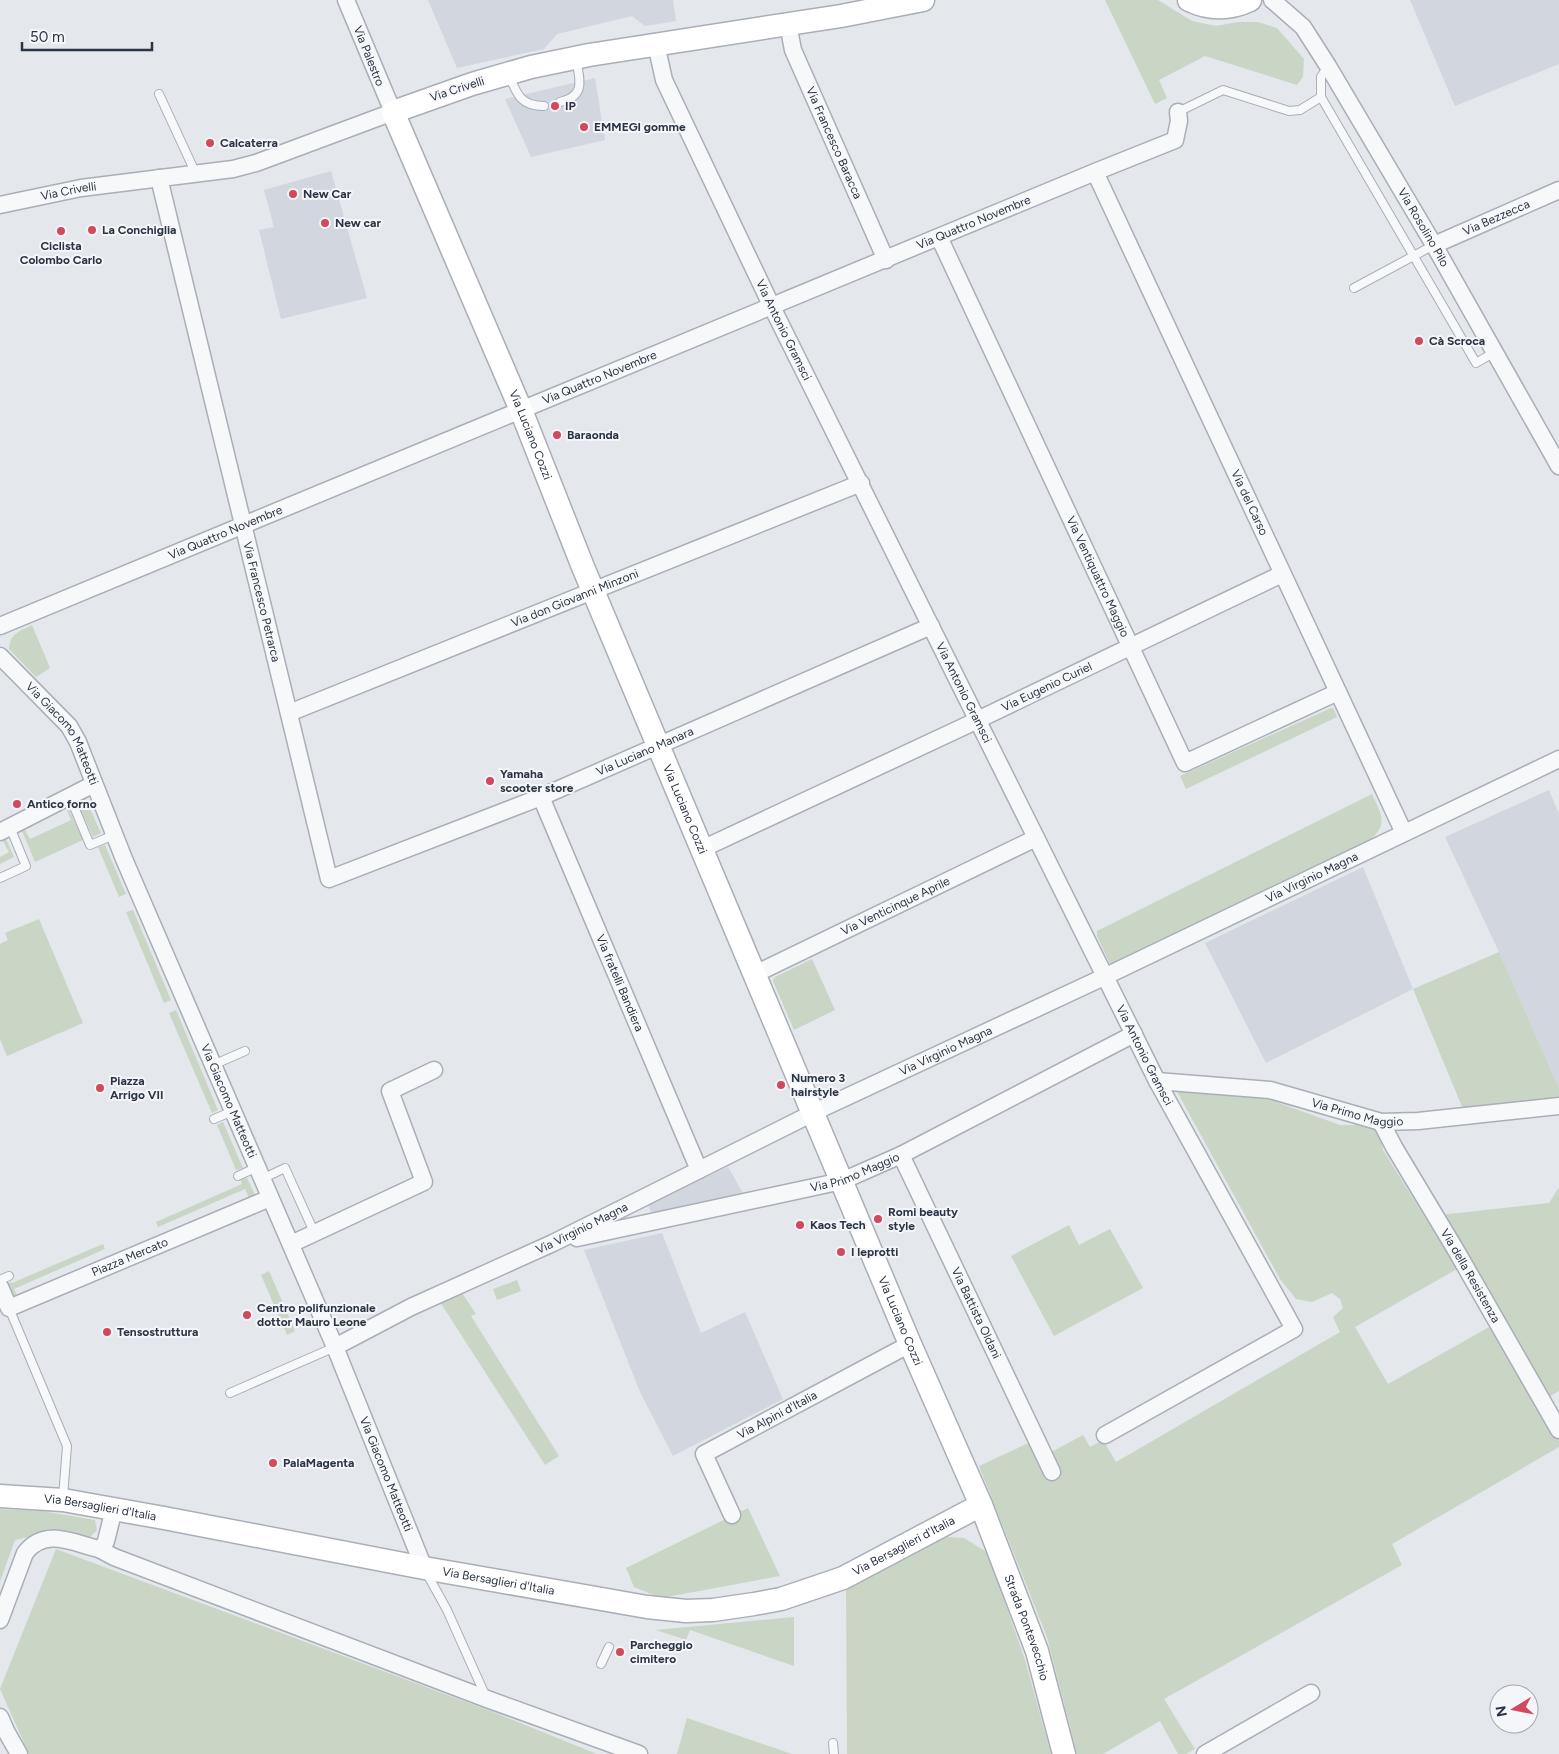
<svg xmlns="http://www.w3.org/2000/svg" width="1559" height="1754" viewBox="0 0 1559 1754" font-family="Figtree,sans-serif">
	<style>
		.built { fill: #d2d6de }
		.green { fill: #c9d6c5 }
		.lines { fill: none; stroke-linecap: round; stroke-linejoin: round }
		.lane-casing { stroke: #a9aeb7; stroke-width: 10 }
		.street-casing { stroke: #a9aeb7; stroke-width: 19 }
		.secondary-casing { stroke: #a9aeb7; stroke-width: 25 }
		.lane { stroke: #f7f8fa; stroke-width: 8 }
		.street { stroke: #f7f8fa; stroke-width: 16 }
		.secondary { stroke: #fff; stroke-width: 22 }
		.poi-dot { fill: #d1495b; stroke: #f4f6f9; stroke-width: 2 }
		.labels { text-anchor: middle; stroke-width: 4; stroke-linejoin: round; paint-order: stroke }
		.street-label { font-size: 12px; fill: #2b3445; stroke: #f4f6f9 }
		.poi-label { font-size: 12px; font-weight: bold; fill: #2b3445; stroke: #f4f6f9; text-anchor: start }
	</style>
	<rect width="100%" height="100%" fill="#e4e7ec"/>
	<!-- built -->
	<g class="built">
		<polygon points="428,0 673,0 676,21 645,26 632,16 557,34 544,49 457,68"/>
		<polygon points="1410,0 1559,0 1559,64 1455,106"/>
		<polygon points="595,78 605,140 531,157 505,99"/>
		<polygon points="331,171 367,298 281,319 259,230 274,227 264,190"/>
		<polygon points="1549,790 1559,814 1559,1088 1499,952 1445,837"/>
		<polygon points="1363,867 1413,989 1266,1063 1205,943"/>
		<polygon points="728,1167 743,1193 651,1213 648,1204"/>
		<polygon points="662,1233 701,1333 745,1312 783,1399 673,1456 640,1392 584,1250"/>
	</g>
	<!-- green -->
	<g class="green">
		<polygon points="1105,0 1158,0 1192,21 1216,26 1238,22 1258,22 1277,28 1304,59 1303,77 1297,85 1205,56 1159,80 1167,98 1155,104"/>
		<path d="M 32,625 L 50,668 L 36,677 L 9,649 C 10,634 19,631 32,625 Z"/>
		<polygon points="1331,708 1334,709 1337,717 1186,789 1180,776"/>
		<path d="M 1372,794 C 1380,812 1389,824 1371,839 L 1117,965 L 1110,964 L 1097,936 L 1097,931 Z"/>
		<polygon points="85,798 101,833 93,837 77,802"/>
		<polygon points="68,807 83,840 35,862 22,831 25,830 30,839 71,820 66,808"/>
		<polygon points="6,839 14,857 0,864 0,857 9,852 3,841"/>
		<polygon points="105,845 126,894 119,897 98,847"/>
		<polygon points="133,910 171,1000 164,1003 126,912"/>
		<polygon points="39,919 83,1023 7,1056 0,1039 0,944 8,940 5,933"/>
		<polygon points="1499,952 1559,1088 1559,1098 1463,1109 1413,989"/>
		<polygon points="812,959 835,1010 794,1030 773,981 775,977"/>
		<polygon points="176,1010 218,1110 212,1113 169,1013"/>
		<polygon points="1175,1088 1265,1098 1340,1125 1378,1125 1383,1150 1457,1269 1355,1327 1388,1384 1491,1326 1559,1441 1559,1447 1392,1544 1402,1565 1164,1699 1195,1749 1186,1754 1178,1754 1160,1721 1103,1754 1077,1754 1047,1637 979,1466 1033,1441 1042,1457 1083,1435 1090,1447 1103,1440 1116,1462 1340,1332 1333,1317 1343,1308 1340,1299 1332,1293 1312,1302 1296,1299 1280,1279"/>
		<polygon points="223,1122 243,1168 236,1170 217,1125"/>
		<polygon points="247,1178 256,1197 250,1200 245,1189 158,1227 156,1222 242,1184 241,1180"/>
		<polygon points="1559,1187 1559,1391 1549,1397 1440,1215 1549,1203"/>
		<polygon points="1069,1225 1079,1245 1110,1229 1143,1288 1054,1336 1011,1256"/>
		<polygon points="103,1244 105,1249 14,1289 19,1300 11,1304 3,1285 11,1282 12,1283"/>
		<polygon points="269,1271 295,1331 287,1335 261,1275"/>
		<polygon points="517,1280 521,1291 497,1300 493,1289"/>
		<polygon points="462,1293 476,1314 471,1316 559,1456 545,1465 440,1302"/>
		<polygon points="748,1508 780,1576 661,1598 634,1587 626,1568"/>
		<polygon points="0,1509 42,1511 95,1520 97,1530 88,1539 56,1531 15,1540 0,1582"/>
		<polygon points="947,1537 964,1538 988,1553 1025,1660 1051,1754 847,1754 846,1590"/>
		<polygon points="56,1549 493,1712 597,1754 29,1754 0,1689"/>
		<polygon points="794,1617 794,1666 690,1630 686,1640 656,1630"/>
		<polygon points="687,1718 792,1754 677,1754"/>
	</g>
	<g class="lines">
		<!-- lane casing -->
		<g class="lane-casing">
			<g id="lane">
				<path d="M 509,75 C 517,95 521,106 544,106"/>
				<polyline points="159,94 196,174"/>
				<polyline points="1321,97 1476,363 1495,352"/>
				<path d="M 560,102 C 586,96 580,80 576,59"/>
				<polyline points="1178,112 1223,90 1289,111 1300,110 1321,97 1321,77 1328,66"/>
				<polyline points="1354,288 1434,245"/>
				<polyline points="70,797 90,845 114,835"/>
				<polyline points="0,878 26,866 10,827"/>
				<polyline points="213,1065 245,1051"/>
				<polyline points="214,1119 233,1111"/>
				<polyline points="238,1176 257,1167"/>
				<polyline points="262,1179 285,1168 315,1234"/>
				<polyline points="0,1280 9,1276"/>
				<polyline points="9,1308 67,1446 63,1497"/>
				<polyline points="230,1393 335,1347"/>
				<polyline points="426,1572 447,1610 486,1697"/>
				<polyline points="601,1664 609,1647"/>
				<polyline points="833,1743 834,1754"/>
			</g>
		</g>
		<!-- street casing -->
		<g class="street-casing">
			<g id="street">
				<path id="s1" d="M 1272,0 L 1303,27 L 1328,66 L 1434,245 L 1559,466"/>
				<path id="s2" d="M 788,24 L 793,50 L 886,260"/>
				<path id="s3" d="M 656,44 L 664,80 L 772,307 L 1157,1081 L 1294,1329 L 1105,1435"/>
				<path id="s4" d="M 1095,172 L 1404,833"/>
				<path id="s5" d="M 159,178 L 329,879 L 541,797 L 931,626"/>
				<path id="s6" d="M 0,205 L 81,188 L 233,169 L 256,163 L 393,112 L 346,0"/>
				<path id="s7" d="M 939,237 L 1185,763 L 1338,692"/>
				<path id="s8" d="M 1434,245 L 1559,190"/>
				<path id="s9" d="M 0,626 L 1095,172 L 1175,140 L 1179,121 L 1178,112"/>
				<path id="s10" d="M 0,656 L 69,726 L 78,742 L 124,859 L 335,1347 L 424,1568"/>
				<path id="s11" d="M 289,713 L 861,483"/>
				<path id="s12" d="M 541,797 L 699,1170"/>
				<polyline points="0,832 94,784"/>
				<path id="s13" d="M 702,849 L 963,727 L 1282,574"/>
				<path id="s14" d="M 755,974 L 1036,838"/>
				<path id="s15" d="M 1157,1081 L 1270,1090 L 1381,1122 L 1418,1121 L 1559,1106"/>
				<path id="s16" d="M 1381,1122 L 1394,1147 L 1457,1252 L 1559,1430"/>
				<path id="s17" d="M 901,1155 L 1052,1472"/>
				<path id="s18" d="M 577,1238 L 842,1181 L 901,1155 L 1134,1034"/>
				<polyline points="291,1244 424,1182 390,1091 434,1070"/>
				<path id="s19" d="M 0,1287 L 9,1308 L 270,1198"/>
				<path id="s20" d="M 335,1347 L 411,1307 L 553,1243 L 823,1108 L 1106,976 L 1559,759"/>
				<path id="s21" d="M 732,1515 L 704,1454 L 910,1344"/>
				<polyline points="99,1549 114,1557 487,1699 639,1754"/>
				<path d="M 0,1620 L 25,1553 C 45,1527 73,1543 99,1549 L 103,1547 L 106,1541 L 114,1509"/>
				<polyline points="0,1717 6,1731 19,1754"/>
				<polyline points="1205,1754 1311,1693"/>
			</g>
		</g>
		<!-- secondary casing -->
		<g class="secondary-casing">
			<g id="secondary">
				<path id="s22" d="M 923,0 L 841,16 L 589,55 L 531,67 L 472,84 L 393,112 L 521,410 L 583,567 L 910,1344 L 981,1505 L 1037,1651 L 1064,1754"/>
				<path d="M 1189,0 C 1210,10 1229,10 1250,0"/>
				<path id="s23" d="M 0,1496 L 63,1500 L 164,1518 L 424,1568 L 647,1607 L 686,1611 L 713,1610 L 754,1604 L 781,1599 L 843,1578 L 981,1505"/>
			</g>
		</g>
		<!-- lane -->
		<use href="#lane" class="lane"/>
		<!-- street -->
		<use href="#street" class="street"/>
		<!-- secondary -->
		<use href="#secondary" class="secondary"/>
	</g>
	<!-- markers -->
	<g class="poi-dot">
		<circle cx="555" cy="106" r="5"/>
		<circle cx="584" cy="127" r="5"/>
		<circle cx="210" cy="143" r="5"/>
		<circle cx="293" cy="194" r="5"/>
		<circle cx="325" cy="223" r="5"/>
		<circle cx="92" cy="230" r="5"/>
		<circle cx="61" cy="231" r="5"/>
		<circle cx="1419" cy="341" r="5"/>
		<circle cx="557" cy="435" r="5"/>
		<circle cx="490" cy="781" r="5"/>
		<circle cx="17" cy="804" r="5"/>
		<circle cx="781" cy="1085" r="5"/>
		<circle cx="100" cy="1088" r="5"/>
		<circle cx="878" cy="1219" r="5"/>
		<circle cx="800" cy="1225" r="5"/>
		<circle cx="841" cy="1252" r="5"/>
		<circle cx="247" cy="1315" r="5"/>
		<circle cx="107" cy="1332" r="5"/>
		<circle cx="273" cy="1463" r="5"/>
		<circle cx="620" cy="1652" r="5"/>
	</g>
	<g class="labels">
		<!-- street labels -->
		<g class="street-label">
			<text transform="translate(369 56) rotate(68)" y="4">Via Palestro</text>
			<text transform="translate(457 89) rotate(-18)" y="4">Via Crivelli</text>
			<text dy="4" stroke="none"><textPath href="#s2" startOffset="128">Via Francesco Baracca</textPath></text>
			<text dy="4" stroke="none"><textPath href="#s6" startOffset="70">Via Crivelli</textPath></text>
			<text dy="4" stroke="none"><textPath href="#s8" startOffset="68">Via Bezzecca</textPath></text>
			<text dy="4" stroke="none"><textPath href="#s9" startOffset="1054">Via Quattro Novembre</textPath></text>
			<text dy="4" stroke="none"><textPath href="#s1" startOffset="275">Via Rosolino Pilo</textPath></text>
			<text dy="4" stroke="none"><textPath href="#s3" startOffset="314">Via Antonio Gramsci</textPath></text>
			<text dy="4" stroke="none"><textPath href="#s9" startOffset="649">Via Quattro Novembre</textPath></text>
			<text dy="4" stroke="none"><textPath href="#s22" startOffset="894">Via Luciano Cozzi</textPath></text>
			<text dy="4" stroke="none"><textPath href="#s4" startOffset="365">Via del Carso</textPath></text>
			<text dy="4" stroke="none"><textPath href="#s9" startOffset="244">Via Quattro Novembre</textPath></text>
			<text dy="4" stroke="none"><textPath href="#s7" startOffset="375">Via Ventiquattro Maggio</textPath></text>
			<text dy="4" stroke="none"><textPath href="#s11" startOffset="308">Via don Giovanni Minzoni</textPath></text>
			<text dy="4" stroke="none"><textPath href="#s5" startOffset="436">Via Francesco Petrarca</textPath></text>
			<text dy="4" stroke="none"><textPath href="#s13" startOffset="381">Via Eugenio Curiel</textPath></text>
			<text dy="4" stroke="none"><textPath href="#s3" startOffset="719">Via Antonio Gramsci</textPath></text>
			<text dy="4" stroke="none"><textPath href="#s10" startOffset="101">Via Giacomo Matteotti</textPath></text>
			<text dy="4" stroke="none"><textPath href="#s5" startOffset="1062">Via Luciano Manara</textPath></text>
			<text dy="4" stroke="none"><textPath href="#s22" startOffset="1299">Via Luciano Cozzi</textPath></text>
			<text dy="4" stroke="none"><textPath href="#s20" startOffset="1084">Via Virginio Magna</textPath></text>
			<text dy="4" stroke="none"><textPath href="#s14" startOffset="156">Via Venticinque Aprile</textPath></text>
			<text dy="4" stroke="none"><textPath href="#s12" startOffset="202">Via fratelli Bandiera</textPath></text>
			<text dy="4" stroke="none"><textPath href="#s20" startOffset="679">Via Virginio Magna</textPath></text>
			<text dy="4" stroke="none"><textPath href="#s3" startOffset="1124">Via Antonio Gramsci</textPath></text>
			<text dy="4" stroke="none"><textPath href="#s10" startOffset="506">Via Giacomo Matteotti</textPath></text>
			<text dy="4" stroke="none"><textPath href="#s15" startOffset="204">Via Primo Maggio</textPath></text>
			<text dy="4" stroke="none"><textPath href="#s18" startOffset="286">Via Primo Maggio</textPath></text>
			<text dy="4" stroke="none"><textPath href="#s20" startOffset="274">Via Virginio Magna</textPath></text>
			<text dy="4" stroke="none"><textPath href="#s19" startOffset="154">Piazza Mercato</textPath></text>
			<text dy="4" stroke="none"><textPath href="#s16" startOffset="178">Via della Resistenza</textPath></text>
			<text dy="4" stroke="none"><textPath href="#s17" startOffset="175">Via Battista Oldani</textPath></text>
			<text dy="4" stroke="none"><textPath href="#s22" startOffset="1854">Via Luciano Cozzi</textPath></text>
			<text dy="4" stroke="none"><textPath href="#s21" startOffset="150">Via Alpini d'Italia</textPath></text>
			<text dy="4" stroke="none"><textPath href="#s10" startOffset="911">Via Giacomo Matteotti</textPath></text>
			<text dy="4" stroke="none"><textPath href="#s23" startOffset="101">Via Bersaglieri d'Italia</textPath></text>
			<text dy="4" stroke="none"><textPath href="#s23" startOffset="926">Via Bersaglieri d'Italia</textPath></text>
			<text dy="4" stroke="none"><textPath href="#s23" startOffset="506">Via Bersaglieri d'Italia</textPath></text>
			<text dy="4" stroke="none"><textPath href="#s22" startOffset="2186">Strada Pontevecchio</textPath></text>
		</g>
		<!-- poi labels -->
		<g class="poi-label">
			<text x="565" y="110">IP</text>
			<text x="594" y="131">EMMEGI gomme</text>
			<text x="220" y="147">Calcaterra</text>
			<text x="303" y="198">New Car</text>
			<text x="335" y="227">New car</text>
			<text x="102" y="234">La Conchiglia</text>
			<text x="61" y="250" text-anchor="middle">Ciclista<tspan x="61" dy="14">Colombo Carlo</tspan></text>
			<text x="1429" y="345">Cà Scroca</text>
			<text x="567" y="439">Baraonda</text>
			<text x="500" y="778">Yamaha<tspan x="500" dy="14">scooter store</tspan></text>
			<text x="27" y="808">Antico forno</text>
			<text x="791" y="1082">Numero 3<tspan x="791" dy="14">hairstyle</tspan></text>
			<text x="110" y="1085">Piazza<tspan x="110" dy="14">Arrigo VII</tspan></text>
			<text x="888" y="1216">Romi beauty<tspan x="888" dy="14">style</tspan></text>
			<text x="810" y="1229">Kaos Tech</text>
			<text x="851" y="1256">I leprotti</text>
			<text x="257" y="1312">Centro polifunzionale<tspan x="257" dy="14">dottor Mauro Leone</tspan></text>
			<text x="117" y="1336">Tensostruttura</text>
			<text x="283" y="1467">PalaMagenta</text>
			<text x="630" y="1649">Parcheggio<tspan x="630" dy="14">cimitero</tspan></text>
		</g>
	</g>
	<!-- north arrow -->
	<g transform="translate(1514 1709) rotate(260)"><circle r="24" fill="#f4f6f9" stroke="#a4a8b1"/>
	<path d="M0-4L9 19L0 12L-9 19Z" fill="#d1495b"/>
	<text y="-8" font-size="14" font-weight="bold" text-anchor="middle" fill="#2b3445">N</text>
	</g>
	<!-- scale -->
	<path d="M22 42v8h130v-8" fill="none" stroke="#2b3445" stroke-width="2.5"/>
	<text x="30" y="42" font-size="15" fill="#2b3445" stroke="#f4f6f9" stroke-width="4" paint-order="stroke">50 m</text>
</svg>
